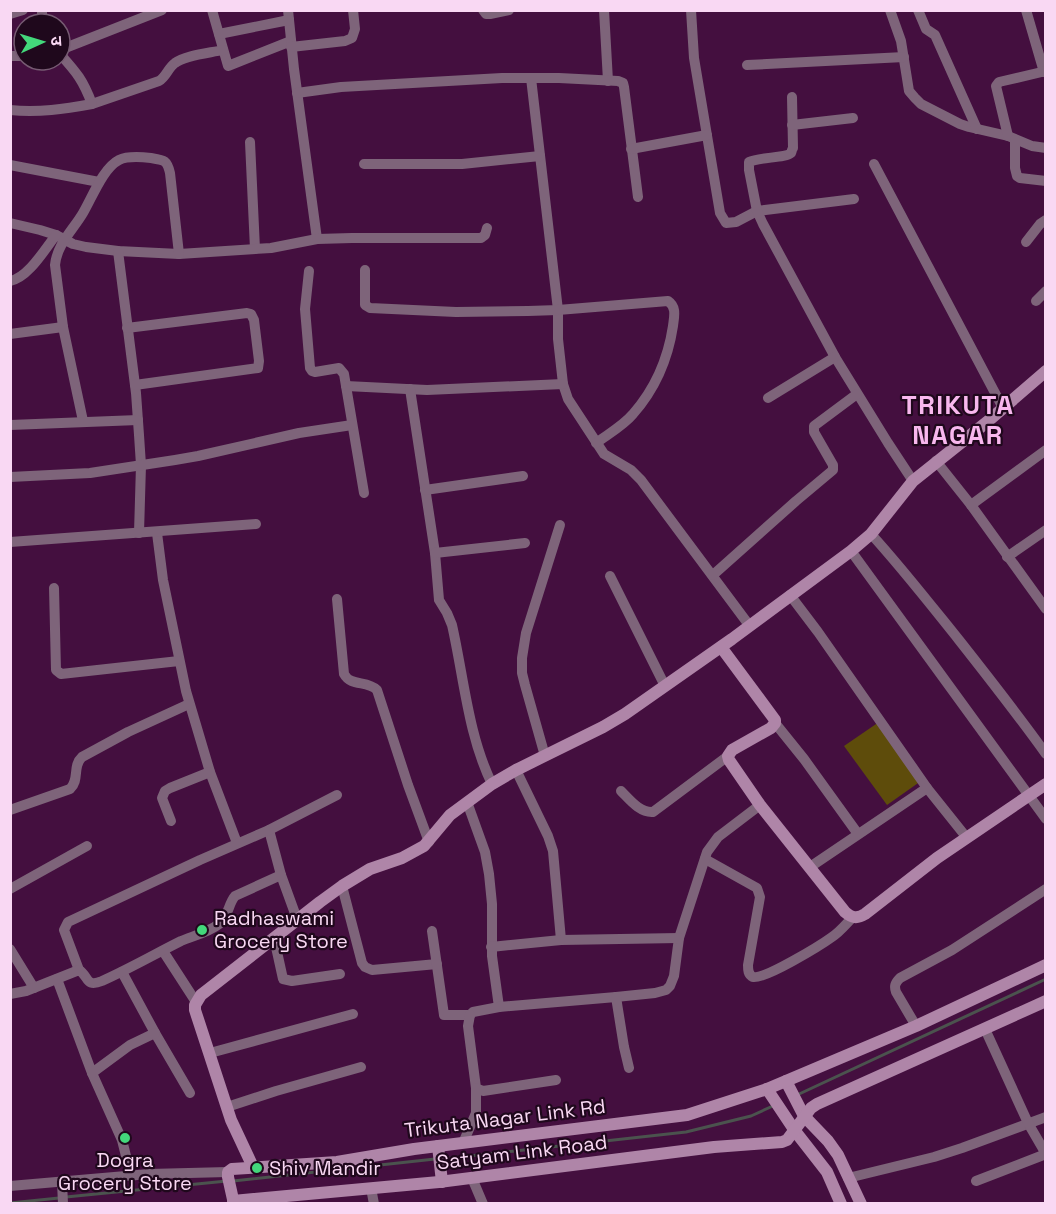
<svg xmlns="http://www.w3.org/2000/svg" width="1056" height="1214" viewBox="0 0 1056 1214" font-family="'Space Grotesk','Noto Sans Devanagari',sans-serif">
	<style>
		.green { fill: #5e4c0b }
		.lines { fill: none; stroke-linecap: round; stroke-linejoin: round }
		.stream { stroke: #4b534e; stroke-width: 3 }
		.street { stroke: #7e647a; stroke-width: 10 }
		.secondary { stroke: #af85a8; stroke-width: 12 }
		.poi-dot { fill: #43d77b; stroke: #1f081c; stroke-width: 2 }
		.labels { text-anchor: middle; stroke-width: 4.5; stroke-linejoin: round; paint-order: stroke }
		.poi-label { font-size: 20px; fill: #f9d8f3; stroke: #1f081c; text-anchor: start }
		.street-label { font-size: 20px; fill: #f9d8f3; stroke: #1f081c }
		.district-label { font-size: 26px; font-weight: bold; letter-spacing: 1.5px; fill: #f8b7ee; stroke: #1f081c }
	</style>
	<rect width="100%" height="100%" fill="#440f3f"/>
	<!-- green -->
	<polygon class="green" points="879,722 921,781 887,805 844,746"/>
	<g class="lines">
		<!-- stream -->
		<g class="stream">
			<polyline points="797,1095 1046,979"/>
			<polyline points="442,1159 686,1132 751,1116 775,1105"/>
			<polyline points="233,1181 435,1159"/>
			<polyline points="66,1197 227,1181"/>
			<polyline points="10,1203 59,1198"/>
		</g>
		<!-- street -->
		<g class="street">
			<polyline points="42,10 42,24"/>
			<polyline points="212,10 228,66 291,41"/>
			<polyline points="288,10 294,69 317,239"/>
			<polyline points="483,10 486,14 490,14 509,10"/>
			<polyline points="604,10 608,81"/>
			<polyline points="691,10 694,58 720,213 726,223 736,222 757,211 854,199"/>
			<polyline points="890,10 901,41 909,91 915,98 921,104 960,124 969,127 1008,136 1032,146 1046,148"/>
			<polyline points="918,10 926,29 935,35 977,129"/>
			<polyline points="1026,10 1044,72"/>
			<polyline points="10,14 23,10"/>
			<polyline points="219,34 289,20"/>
			<polyline points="291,47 345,41 352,38 355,29 353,10"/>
			<polyline points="60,50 162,10"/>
			<path d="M 60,54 C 77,73 83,80 92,104 L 159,81 C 166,77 168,68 175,63 C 185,55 210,53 223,50"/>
			<polyline points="10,56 24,56"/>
			<polyline points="747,65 904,57"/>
			<polyline points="531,78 558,310 558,339 563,384 568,399 604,454 631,470 641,480 749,625"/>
			<polyline points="297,93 341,87 502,78 559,78 618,81 623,83 624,87 638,197"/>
			<path d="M 792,97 L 793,148 C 792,149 792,151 791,153 C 786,158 759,157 749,162 L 749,170 L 757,211 L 763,224 L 835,357 L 888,443 L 913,481"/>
			<path d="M 10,110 C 38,113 65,109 92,104"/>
			<polyline points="792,125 853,118"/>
			<polyline points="1008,136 996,86 999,82 1046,71"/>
			<polyline points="1015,140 1015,168 1017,176 1020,178 1046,181"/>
			<polyline points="250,142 255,249"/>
			<polyline points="631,149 707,135"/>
			<polyline points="364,164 462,164 540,156"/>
			<polyline points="874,164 1003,408"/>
			<polyline points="10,165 99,182"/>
			<polyline points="10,223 40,230 56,235 73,244 86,247 118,251 179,254 271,248 317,239 352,238 481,238 485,235 487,228"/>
			<polyline points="1026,242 1040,224 1046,220"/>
			<polyline points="118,251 136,393 139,435 141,465 139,533"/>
			<path d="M 365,270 L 365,305 L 370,308 L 456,312 L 528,311 L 558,310 L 668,301 C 677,307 674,317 673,326 C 668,359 655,389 633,414 C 623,426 608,434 596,443"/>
			<polyline points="309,271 305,309 310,368 312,371 315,372 339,368 344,374 364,493"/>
			<path d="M 10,281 C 28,278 45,249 56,235"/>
			<polyline points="1036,301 1046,291"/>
			<polyline points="127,328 247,313 251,314 254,320 259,361 258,368 135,385"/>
			<polyline points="10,334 63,327"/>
			<polyline points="346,386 427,390 563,384"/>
			<path d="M 410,389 L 435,553 L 439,600 L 447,613 L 452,625 C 464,678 468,735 492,784"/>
			<polyline points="768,398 835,357"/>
			<path d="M 83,421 L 63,327 L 55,265 C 57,244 73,230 83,213 C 92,198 103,168 119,160 C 127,156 142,157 151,158 C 164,160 167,160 170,173 L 179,254"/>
			<polyline points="10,425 138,420"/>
			<polyline points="936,461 971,505 1046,609"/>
			<polyline points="10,477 90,473 175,460 198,456 299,433 352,425"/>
			<polyline points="425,490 523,476"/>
			<polyline points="971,505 1046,450"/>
			<polyline points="157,533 163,580 186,691 210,772 237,843"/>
			<path d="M 871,534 C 902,568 930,604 959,640 C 989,678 1018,715 1046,754"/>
			<polyline points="10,542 256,524"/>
			<polyline points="851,551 1046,819"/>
			<polyline points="435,553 525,543"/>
			<polyline points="1007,557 1046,530"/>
			<polyline points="713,575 796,501 833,470 833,465 814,432 814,426 857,394"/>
			<polyline points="610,576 665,686"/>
			<polyline points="54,588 56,670 61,674 179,661"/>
			<polyline points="790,595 818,632 927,788 967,838"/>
			<path d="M 337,599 L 344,674 C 351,687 367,680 377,690 L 408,785 L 429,842"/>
			<polyline points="775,723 804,759 858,834"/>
			<polyline points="545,756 525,685 522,673 522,658 526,633 560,525"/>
			<polyline points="516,770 548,836 553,851 561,940"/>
			<path d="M 621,791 C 630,800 640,813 653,812 L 728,756"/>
			<polyline points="467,802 485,852 489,874 492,904 492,956 499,1007"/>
			<path d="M 10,810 L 70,789 C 80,780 72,766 82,757 L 128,732 L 189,704"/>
			<polyline points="171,821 162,798 165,791 170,788 210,772"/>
			<polyline points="269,830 281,875 297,919"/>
			<path d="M 705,859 L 757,888 L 760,897 L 748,965 C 748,970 748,975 753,977 C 764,980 821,945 832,937 C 840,932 846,924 853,917"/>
			<polyline points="810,867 927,788"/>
			<polyline points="342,886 362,963 365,967 372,970 437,964"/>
			<polyline points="10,889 87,846"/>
			<polyline points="432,931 444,1015 470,1015 473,1012 499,1007 616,997 655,993 666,990 670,986 674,976 679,938 707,852 718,837 760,805"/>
			<polyline points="274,938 283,979 292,981 340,974"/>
			<polyline points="491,947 561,940 679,938"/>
			<polyline points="10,949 34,988"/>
			<polyline points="163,951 196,1002"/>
			<polyline points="79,970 64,930 68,922 200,860 269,830 337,795"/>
			<polyline points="122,972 155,1033 190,1093"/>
			<polyline points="57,979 92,1073 122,1140 131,1176"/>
			<path d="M 10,994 L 26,991 L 79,970 C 89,976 85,988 102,981 C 129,969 155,954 181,941 C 193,936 209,932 219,924 C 229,916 228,904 235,896 L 281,875"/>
			<polyline points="616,997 624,1047 629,1068"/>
			<polyline points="470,1015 468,1026 476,1088 483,1091 556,1080"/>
			<path d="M 916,1026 L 896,992 C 894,986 895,983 900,978 L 952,950 L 1046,889"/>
			<polyline points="210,1053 353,1014"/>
			<polyline points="92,1073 130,1045 155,1033"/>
			<polyline points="227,1107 276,1091 361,1067"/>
			<polyline points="463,1143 476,1113 476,1088"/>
			<polyline points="472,1178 483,1204"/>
			<polyline points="848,1178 934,1157 962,1148 1046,1117"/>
			<polyline points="976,1181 1046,1154 1028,1123 985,1029"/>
			<polyline points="62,1182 63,1204"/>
			<polyline points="10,1186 149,1174 228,1172"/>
			<polyline points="371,1188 374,1204"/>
		</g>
		<!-- secondary -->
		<g class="secondary">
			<path d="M 721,647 L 775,720 L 775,723 L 771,728 L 732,750 L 728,756 L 729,760 L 760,805 L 845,912 C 852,918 857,919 865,914 L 937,858 L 1046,784"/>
			<polyline points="786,1081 804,1116 828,1141 838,1155 861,1204"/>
			<polyline points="767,1089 795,1131 827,1172 841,1204"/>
			<polyline points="438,1146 442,1182"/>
			<polyline points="253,1167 231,1120 195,1010 195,1005 201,995 320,902 342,886 370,869 402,858 424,846 450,815 492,784 516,770 603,727 625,714 732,639 851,551 871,534 913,481 987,422 1046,371"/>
			<polyline points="233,1201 439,1182 714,1147 782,1142 787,1140 811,1108 817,1104 1046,1001"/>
			<polyline points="234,1204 228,1177 228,1172 232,1169 337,1162 414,1149 687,1115 767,1089 916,1026 1046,965"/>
		</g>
	</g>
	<!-- markers -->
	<g class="poi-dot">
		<circle cx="202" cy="930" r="6"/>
		<circle cx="125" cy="1138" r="6"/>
		<circle cx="257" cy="1168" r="6"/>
	</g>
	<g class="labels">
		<!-- poi labels -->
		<g class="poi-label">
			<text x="214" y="925">Radhaswami<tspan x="214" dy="23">Grocery Store</tspan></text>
			<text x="125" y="1167" text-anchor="middle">Dogra<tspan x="125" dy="23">Grocery Store</tspan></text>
			<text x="269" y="1175">Shiv Mandir</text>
		</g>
		<!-- street labels -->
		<g class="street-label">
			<text transform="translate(505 1118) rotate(-7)" y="7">Trikuta Nagar Link Rd</text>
			<text transform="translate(522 1152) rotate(-7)" y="7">Satyam Link Road</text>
		</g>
		<!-- district labels -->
		<g class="district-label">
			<text x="958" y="414">TRIKUTA<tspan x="958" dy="30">NAGAR</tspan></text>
		</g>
	</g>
	<!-- border -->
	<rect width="1056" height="1214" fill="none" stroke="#f9d8f3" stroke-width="24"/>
	<!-- north arrow -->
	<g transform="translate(42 42) rotate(86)"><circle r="28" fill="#1f081c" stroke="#765b72" stroke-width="1.5"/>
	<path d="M0-4.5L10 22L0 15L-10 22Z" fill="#43d77b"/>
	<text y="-9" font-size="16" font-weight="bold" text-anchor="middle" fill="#f9d8f3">उ</text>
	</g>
</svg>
